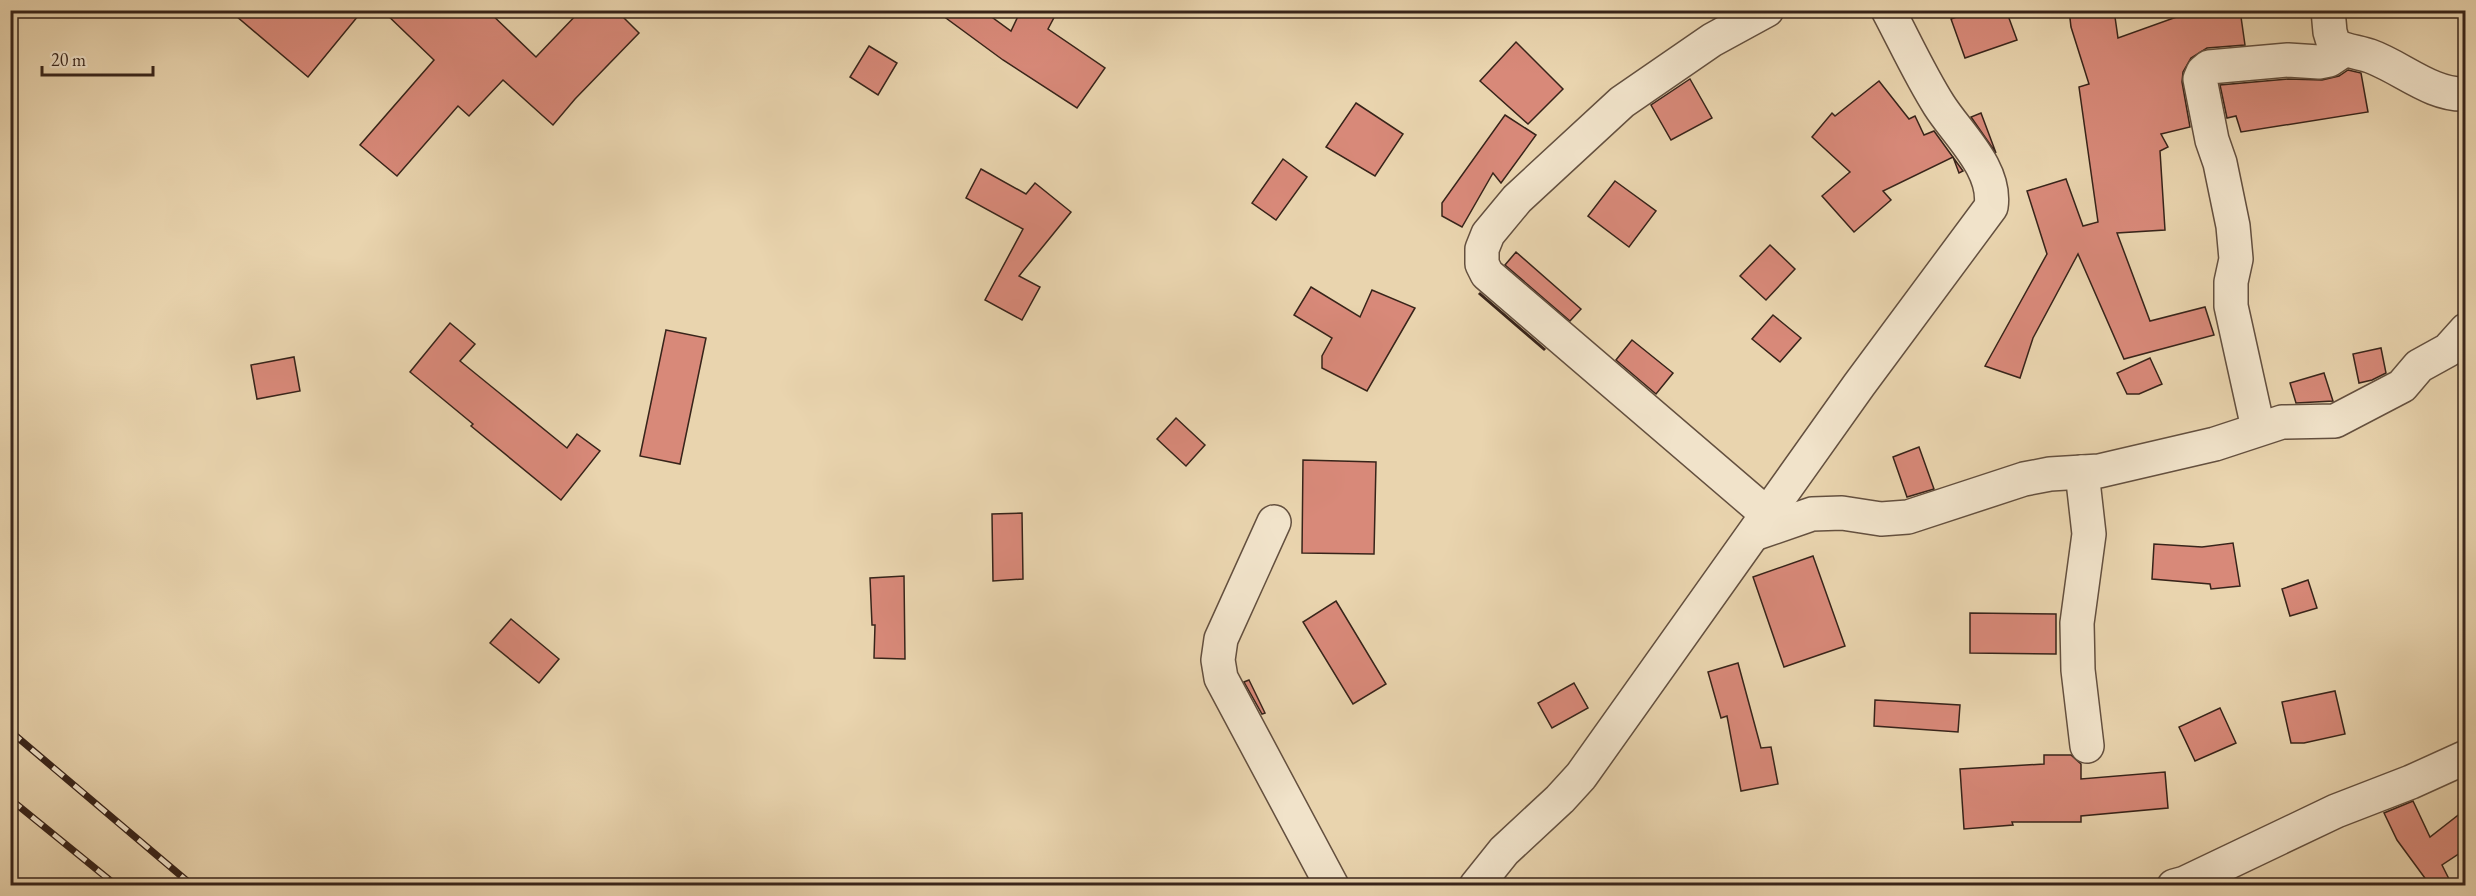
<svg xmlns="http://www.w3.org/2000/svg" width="2476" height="896" viewBox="0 0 2476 896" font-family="'EB Garamond',serif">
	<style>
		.building { fill: #d88979; stroke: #38241a; stroke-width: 1.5 }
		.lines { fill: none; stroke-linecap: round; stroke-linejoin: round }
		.minor-casing { stroke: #64503f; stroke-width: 36 }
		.minor { stroke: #f1e3ca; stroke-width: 33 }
		.rail-casing { stroke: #38241a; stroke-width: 7 }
		.rail { stroke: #f1e3ca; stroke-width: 4.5; stroke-dasharray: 14; stroke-linecap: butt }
	</style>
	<rect width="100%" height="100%" fill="#e9d4ae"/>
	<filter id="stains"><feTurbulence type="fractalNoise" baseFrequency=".00333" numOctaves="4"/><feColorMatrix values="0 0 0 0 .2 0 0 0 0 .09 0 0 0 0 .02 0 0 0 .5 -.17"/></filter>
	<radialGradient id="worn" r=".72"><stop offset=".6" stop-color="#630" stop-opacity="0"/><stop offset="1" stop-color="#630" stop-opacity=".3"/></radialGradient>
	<!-- building -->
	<g class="building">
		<polygon points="229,10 363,10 308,77"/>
		<polygon points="382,10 487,10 536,57 581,10 616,10 639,33 575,99 553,125 503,80 469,116 458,106 397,176 360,145 434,60"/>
		<polygon points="935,10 982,10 1011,31 1021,10 1058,10 1048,29 1105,68 1077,108 1003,60"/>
		<polygon points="1976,10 2006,10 2017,40 1965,58 1951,19"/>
		<polygon points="2069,10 2114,10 2118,38 2196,10 2240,10 2245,45 2207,48 2191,58 2183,72 2182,82 2190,127 2161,134 2168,147 2160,151 2165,230 2117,233 2150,321 2205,307 2214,335 2124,359 2078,254 2033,338 2020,378 1985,366 2047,254 2027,191 2066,179 2083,226 2098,222 2079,87 2089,84 2071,27"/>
		<polygon points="1516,42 1563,89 1528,124 1480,81"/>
		<polygon points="869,46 897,63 878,95 850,77"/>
		<polygon points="2348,70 2361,73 2368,112 2241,132 2236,116 2227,118 2220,85 2288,79 2322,80 2339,76"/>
		<polygon points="1690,79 1712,118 1671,140 1651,105"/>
		<polygon points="1879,81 1909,119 1915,116 1924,135 1934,131 1963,171 1959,173 1953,157 1883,191 1891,200 1854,232 1822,196 1850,172 1812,137 1832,113 1835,116"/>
		<polygon points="1356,103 1403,134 1375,176 1326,147"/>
		<polygon points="1981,113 1996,153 1971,117"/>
		<polygon points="1505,115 1536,135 1501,183 1493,173 1462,227 1442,216 1442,203"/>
		<polygon points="1283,159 1307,177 1276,220 1252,203"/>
		<polygon points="981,169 1026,194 1035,183 1071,212 1019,276 1040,287 1022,320 985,300 1023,229 966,198"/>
		<polygon points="1615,181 1656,211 1629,247 1588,216"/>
		<polygon points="1770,245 1795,269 1766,300 1740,276"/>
		<polygon points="1516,252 1581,309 1570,321 1505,265"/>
		<polygon points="1311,287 1360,317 1372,290 1415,308 1367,391 1322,368 1322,356 1332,338 1294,315"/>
		<polygon points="1480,293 1545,349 1544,350 1479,294"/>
		<polygon points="1773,315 1801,338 1780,362 1752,339"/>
		<polygon points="450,323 475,344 460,361 567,448 577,434 600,451 561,500 471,426 473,424 410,372"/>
		<polygon points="666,330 706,338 680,464 640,456"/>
		<polygon points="1632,340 1673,373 1656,394 1616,360"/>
		<polygon points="2381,348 2386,373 2372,380 2359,383 2353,354"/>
		<polygon points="294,357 300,391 257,399 251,365"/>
		<polygon points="2150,358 2162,384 2139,394 2127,394 2117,373"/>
		<polygon points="2324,373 2333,401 2296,403 2290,383"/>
		<polygon points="1176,418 1205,445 1186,466 1157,439"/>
		<polygon points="1919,447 1934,489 1907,497 1893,457"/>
		<polygon points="1303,460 1376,462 1374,554 1302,553"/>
		<polygon points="1022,513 1023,579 993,581 992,514"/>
		<polygon points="2233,543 2240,586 2211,589 2210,584 2152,579 2154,544 2202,547"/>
		<polygon points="1813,556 1845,646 1784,667 1753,577"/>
		<polygon points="904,576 905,659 874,658 875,625 872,625 870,578"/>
		<polygon points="2308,580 2317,608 2290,616 2282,589"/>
		<polygon points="1336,601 1386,684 1353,704 1303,622"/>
		<polygon points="1970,613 2056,614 2056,654 1970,653"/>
		<polygon points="511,619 559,659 539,683 490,643"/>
		<polygon points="1738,663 1761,748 1771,747 1778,784 1741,791 1727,716 1721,718 1708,672"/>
		<polygon points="1249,680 1265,713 1262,714 1244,682"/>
		<polygon points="1574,683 1588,708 1552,728 1538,703"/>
		<polygon points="2335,691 2345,734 2304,743 2291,743 2282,702"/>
		<polygon points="1875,700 1960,705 1958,732 1874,726"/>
		<polygon points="2220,708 2236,743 2195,761 2179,727"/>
		<polygon points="2044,755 2071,755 2081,764 2081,779 2165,772 2168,808 2081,816 2081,822 2012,822 2013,825 1964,829 1960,769 2044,764"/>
		<polygon points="2413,801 2430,837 2466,809 2466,849 2442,865 2452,885 2430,885 2397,840 2384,813"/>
	</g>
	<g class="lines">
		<!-- minor casing -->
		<g class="minor-casing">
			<g id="minor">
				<polyline points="1767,10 1712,40 1622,102 1517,199 1488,234 1482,249 1482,264 1487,274 1768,515"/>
				<path d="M 2328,10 L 2330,32 L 2334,45 C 2345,51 2358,52 2370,56 C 2401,67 2432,96 2466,94"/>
				<polyline points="2258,428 2231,306 2231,282 2236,259 2233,226 2220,163 2212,140 2200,79 2203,72 2209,67 2288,60 2319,62 2329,60 2344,50"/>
				<polyline points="2082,472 2089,534 2077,623 2078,670 2087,746"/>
				<polyline points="1274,522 1221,639 1218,660 1221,678 1332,886"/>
				<polyline points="1754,534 1812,514 1842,513 1881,519 1908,517 2024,479 2050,474 2099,471 2215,444 2282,422 2335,421 2402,386 2419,366 2448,350 2466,330"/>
				<path d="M 1476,886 L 1504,851 L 1560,799 L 1581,776 L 1859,385 L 1991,207 C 1997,169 1958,135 1939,105 C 1920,75 1905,42 1888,10"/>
				<polyline points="2174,886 2185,883 2336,811 2411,782 2464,758"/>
			</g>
		</g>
		<!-- minor -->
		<use href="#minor" class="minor"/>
		<!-- rail casing -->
		<g class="rail-casing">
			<g id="rail">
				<polyline points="10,731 193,886"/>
				<polyline points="10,799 117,886"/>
			</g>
		</g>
		<!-- rail -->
		<use href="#rail" class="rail"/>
	</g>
	<!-- margin -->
	<rect width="2476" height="896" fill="none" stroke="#e9d4ae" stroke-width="36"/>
	<rect x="12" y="12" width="2452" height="872" fill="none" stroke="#38241a" stroke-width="3"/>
	<rect x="18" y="18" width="2440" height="860" fill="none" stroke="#38241a" stroke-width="1.5"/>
	<!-- scale -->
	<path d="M42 66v9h111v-9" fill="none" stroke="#38241a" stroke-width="3"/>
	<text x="51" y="66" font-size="18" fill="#38241a" stroke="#f1e3ca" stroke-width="4.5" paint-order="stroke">20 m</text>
	<rect width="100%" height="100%" filter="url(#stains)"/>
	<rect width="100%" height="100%" fill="url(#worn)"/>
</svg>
